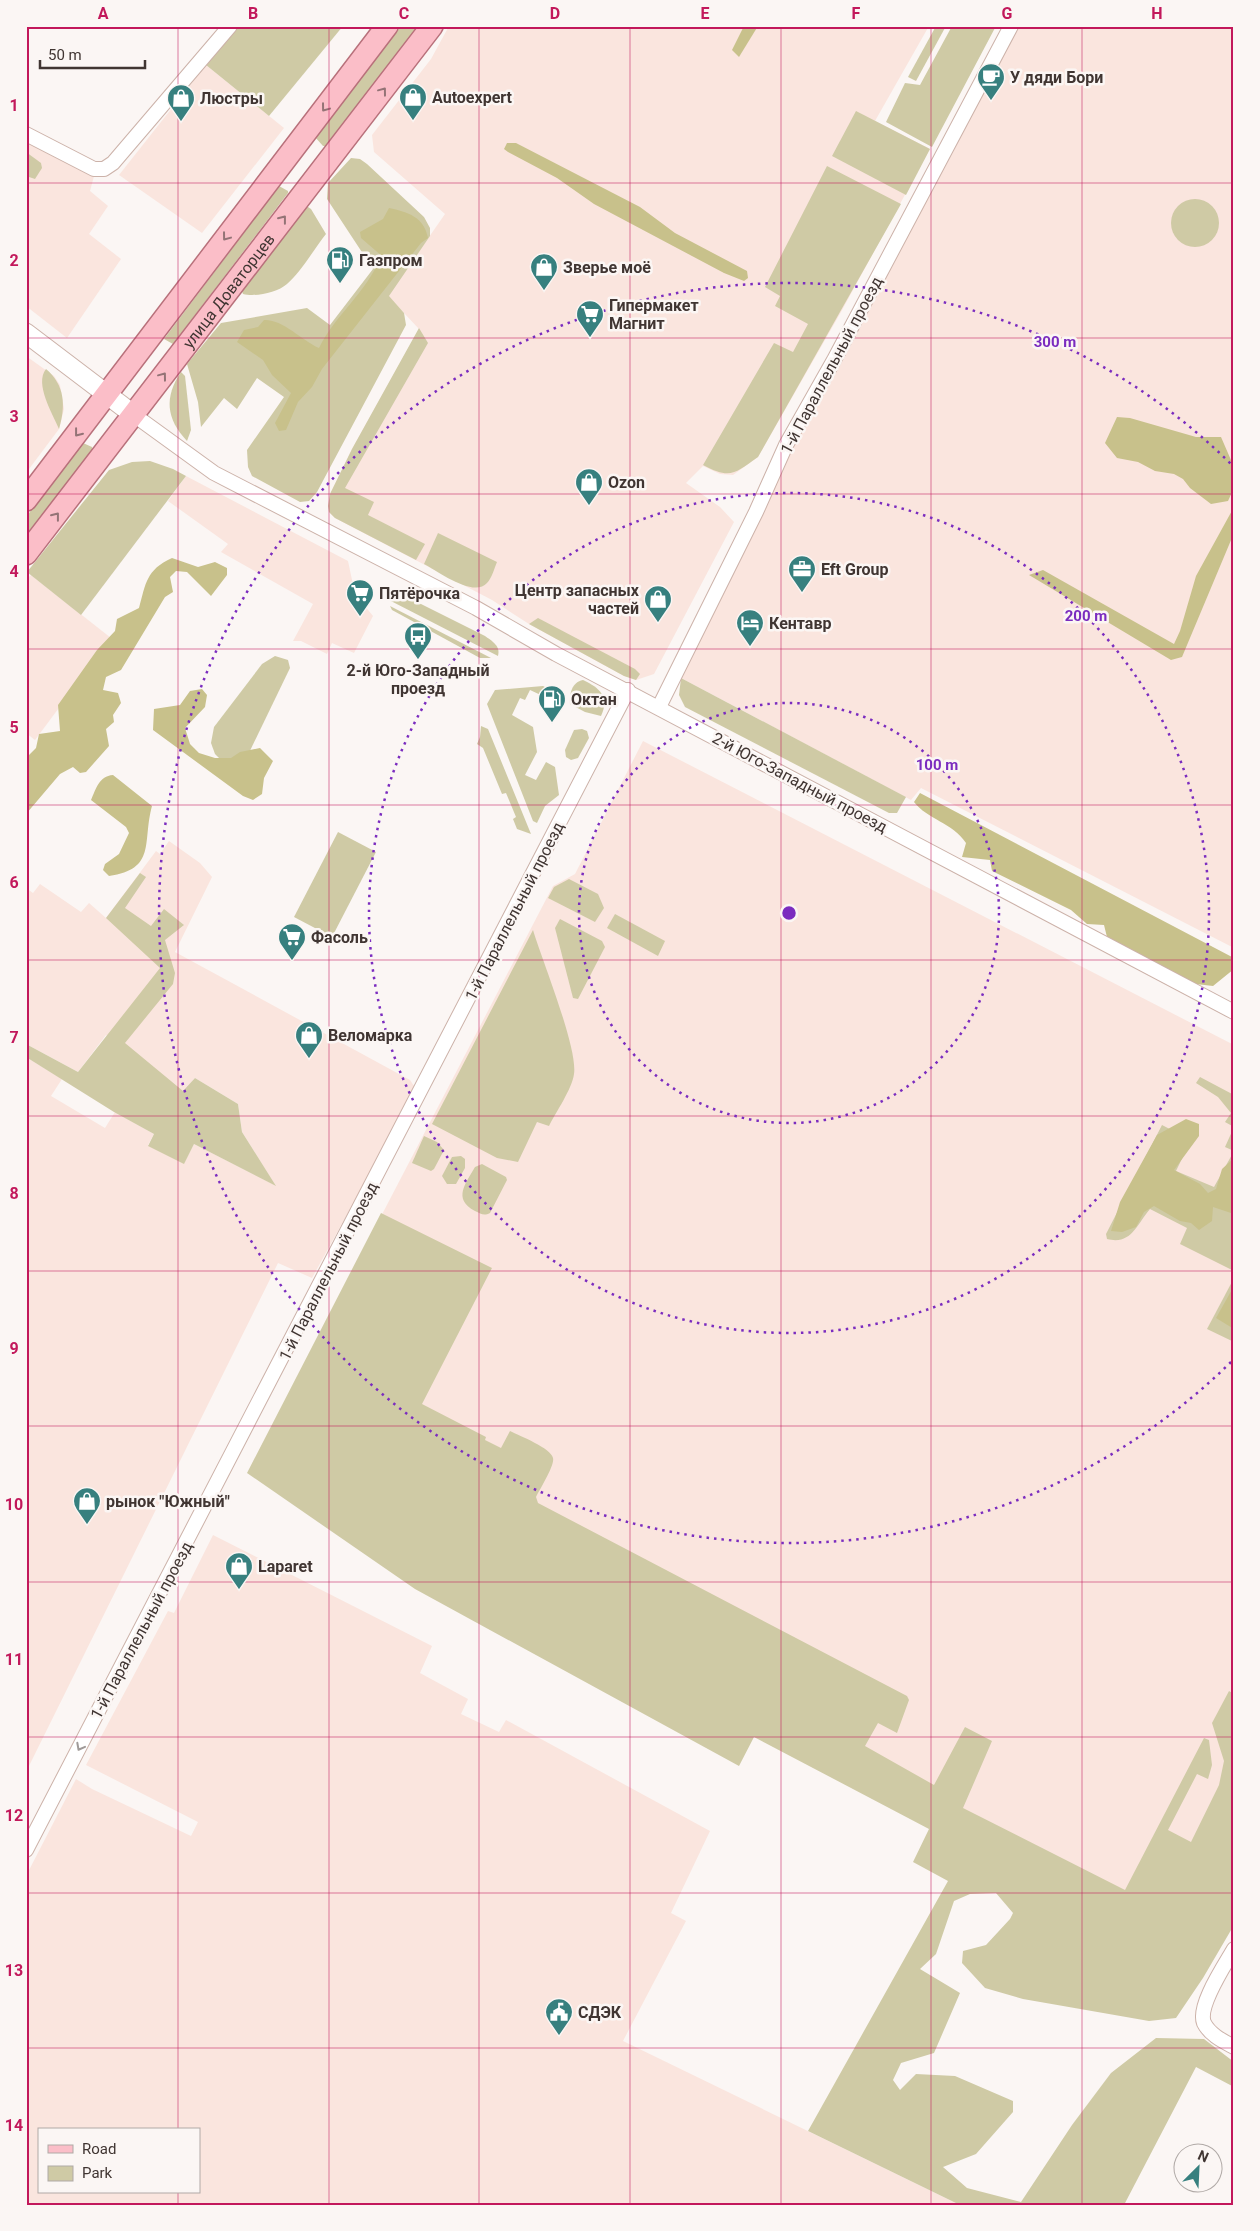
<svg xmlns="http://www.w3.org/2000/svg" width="1260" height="2231" viewBox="0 0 1260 2231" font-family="Roboto,sans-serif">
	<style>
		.built { fill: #fae5de; fill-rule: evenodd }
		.green { fill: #cfcaa5 }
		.forest { fill: #c8c18b }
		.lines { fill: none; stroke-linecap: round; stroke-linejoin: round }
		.minor-casing { stroke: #ccb2a9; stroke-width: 16 }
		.secondary-casing { stroke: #ccb2a9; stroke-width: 21 }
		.primary-casing { stroke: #b8717b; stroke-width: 24 }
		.minor { stroke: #fff; stroke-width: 14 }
		.secondary { stroke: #fff; stroke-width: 19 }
		.primary { stroke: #fbbec8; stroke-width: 21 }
		.oneway { stroke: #947376 }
		.oneway2 { stroke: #a09a98 }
		.grid { fill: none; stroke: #c2185b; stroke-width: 1; stroke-opacity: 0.55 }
		.ring { fill: none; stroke: #7b2cbf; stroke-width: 2.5; stroke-dasharray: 2.5 5 }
		.labels { text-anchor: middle; stroke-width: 5; stroke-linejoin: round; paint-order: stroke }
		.poi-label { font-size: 16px; font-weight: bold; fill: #403532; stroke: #fbf6f4; text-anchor: start }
		.street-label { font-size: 16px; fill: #403532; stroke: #fbf6f4 }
		.centre { fill: #7b2cbf; stroke: #fbf6f4; stroke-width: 2.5 }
		.ring-label { font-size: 15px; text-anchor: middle; font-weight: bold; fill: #7b2cbf; stroke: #fbf6f4; stroke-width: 5; stroke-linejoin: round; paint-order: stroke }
		.neatline { fill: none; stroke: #c2185b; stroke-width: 2 }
		.grid-label { font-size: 16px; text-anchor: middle; font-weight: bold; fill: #c2185b }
	</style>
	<rect width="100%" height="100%" fill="#fbf6f4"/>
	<!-- built -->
	<g class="built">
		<polygon points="449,26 929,26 875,121 930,149 841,312 758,457 733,475 720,474 703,466 686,483 720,507 734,522 654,674 636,680 624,676 529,624 492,600 335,518 329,512 330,494 352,449 419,329 388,296 445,214 374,152 372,135 431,59"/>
		<polygon points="1016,26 1234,26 1234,948 921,788 911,800 681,678 783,465 951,156"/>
		<polygon points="206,65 284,128 202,233 119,175"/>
		<polygon points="26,136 94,176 90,191 108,206 89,234 121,259 67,338 26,306"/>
		<polygon points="26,356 54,376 60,385 64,409 59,429 26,473"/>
		<polygon points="186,476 348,561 355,594 373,616 354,653 332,643 327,654 301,641 293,641 313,604 221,552 228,544 168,501"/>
		<polygon points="31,575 111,638 35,740 26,733 26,580"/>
		<polygon points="643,741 1234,1045 1234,1903 1200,1968 251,1466 553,886 575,874"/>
		<polygon points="169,841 200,863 212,877 175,952 410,1080 416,1089 312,1278 278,1263 26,1772 26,1057 62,1079 51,1096 105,1128 115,1112 154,1134 148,1145 184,1163 194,1144 275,1185 242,1132 238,1104 195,1078 180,1095 106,1035 78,1072 26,1044 26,888 33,893 40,884 81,912 89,903 106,918 156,851 160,854"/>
		<path d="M 213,1535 L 432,1646 L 420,1673 L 468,1699 L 461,1714 L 499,1732 L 506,1720 L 710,1831 L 671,1913 L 686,1921 L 623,2041 L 960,2205 L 26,2205 L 26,1876 L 76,1779 L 92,1789 L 191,1836 L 198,1822 L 86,1765 L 168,1611 L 174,1613 ZM 39,2130 L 199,2130 L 199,2192 L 39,2192 Z"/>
	</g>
	<!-- green -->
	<g class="green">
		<polygon points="238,26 343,26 269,116 206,65"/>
		<polygon points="401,26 418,26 326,146 323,146 315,137"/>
		<polygon points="936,26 946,26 916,81 908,77"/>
		<polygon points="952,26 996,26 932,147 886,122 905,83 920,85"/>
		<polygon points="856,111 930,149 906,195 832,156"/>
		<polygon points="26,152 41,163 42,168 35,179 26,176"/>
		<polygon points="351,158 360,159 367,164 424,217 430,228 430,236 389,296 404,313 406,325 317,492 309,501 300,502 252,476 248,467 247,450 284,397 257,378 237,409 224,398 201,427 198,402 187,364 221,323 307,308 330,325 373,269 327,199 328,183"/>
		<path d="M 827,166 L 901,204 L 758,457 C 735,473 731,480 703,465 L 774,343 L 793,352 L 808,324 L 775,306 L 780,296 L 765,287 Z"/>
		<polygon points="279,186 288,191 288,193 173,344 164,339"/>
		<circle cx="1195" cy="223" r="24"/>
		<path d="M 305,205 L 311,209 L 326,234 C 314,249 301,272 287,284 C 277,293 255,297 243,294 L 241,289 Z"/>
		<polygon points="419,328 428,343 345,488 374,502 368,515 425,544 416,560 335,518 329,512 328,506 330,494 352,449"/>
		<path d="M 46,369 C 65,385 66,406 59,429 C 53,414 34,384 46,369 Z"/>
		<path d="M 181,372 L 185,376 L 191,430 L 187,441 C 166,419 164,397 181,372 Z"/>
		<polygon points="83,443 92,447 93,450 26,537 26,517"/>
		<polygon points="150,461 173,469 186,476 81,615 27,572 109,470 132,462"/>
		<path d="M 438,533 L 497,562 C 494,569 492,578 487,583 C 474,598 439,572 424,564 Z"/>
		<path d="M 389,588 L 485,636 C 492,641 501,646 498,656 L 387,599 L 385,595 Z"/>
		<polygon points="390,606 491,658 480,658 392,610"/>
		<polygon points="538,618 635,669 640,674 636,680 624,676 529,624"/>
		<polygon points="275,656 288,660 290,668 247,757 224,763 215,754 211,743 214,727 262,664"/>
		<polygon points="681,678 906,797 897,813 889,813 685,707 679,695"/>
		<path d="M 583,680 C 600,688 610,697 601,716 L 585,712 L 570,704 C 569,694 572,682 583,680 Z"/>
		<polygon points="543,686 549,689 545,697 530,690 525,700 520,698 512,715 533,727 537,752 525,775 536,780 546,762 555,767 559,795 545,806 537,823 533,821 487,704 495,690"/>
		<polygon points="481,726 488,729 531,834 517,829 513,819 516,817 506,793 502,794 483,748 477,744 480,737"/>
		<polygon points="582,729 587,731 589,738 578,758 571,760 566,757 565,750 574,730"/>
		<polygon points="338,832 376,852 332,937 294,917"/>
		<polygon points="140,873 146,877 125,908 151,926 164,909 184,925 165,940 175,973 173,984 125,1043 183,1091 195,1078 238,1104 242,1132 276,1186 194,1144 184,1164 148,1146 154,1134 114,1112 26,1057 26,1044 78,1072 160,968 106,918"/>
		<polygon points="569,879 598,894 604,908 595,922 548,898 554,887"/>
		<polygon points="615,914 665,941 658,956 607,928"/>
		<polygon points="560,919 602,941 605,947 578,999 573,998 555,928"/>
		<path d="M 533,930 C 542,960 578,1048 574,1074 C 572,1089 556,1112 549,1126 L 537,1122 L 518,1162 L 497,1158 L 432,1124 Z"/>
		<path d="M 1200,1077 L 1234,1095 L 1234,1271 L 1180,1244 L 1187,1228 L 1150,1209 C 1136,1226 1131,1245 1107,1239 L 1106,1234 L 1162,1125 L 1191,1140 L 1176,1171 L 1214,1187 L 1234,1151 L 1225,1147 L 1234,1127 L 1225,1122 L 1231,1113 L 1218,1097 L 1196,1083 Z"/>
		<polygon points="424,1136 437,1142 444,1150 434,1169 431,1171 412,1163"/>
		<polygon points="461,1156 465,1159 465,1168 456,1184 447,1184 442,1176 452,1157"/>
		<path d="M 482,1164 L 506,1177 L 507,1180 L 490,1213 C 484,1216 481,1214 475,1211 C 452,1199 466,1183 475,1167 Z"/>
		<path d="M 381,1213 L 492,1268 L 422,1404 L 486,1437 L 485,1440 L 501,1448 L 510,1431 C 520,1436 551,1448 553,1458 C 555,1465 540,1489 536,1497 L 538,1503 L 907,1696 L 909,1700 L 897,1733 L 878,1723 L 865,1746 L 934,1785 L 965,1727 L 992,1741 L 963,1808 L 1125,1890 L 1204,1738 L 1209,1740 L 1212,1765 L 1208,1779 L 1197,1774 L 1168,1830 L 1191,1842 L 1219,1785 L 1224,1761 L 1212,1723 L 1229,1691 L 1234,1694 L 1234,1925 L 1203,1978 L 1176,2018 L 1149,2021 L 1023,1999 L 985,1988 L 962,1963 L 963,1951 L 986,1945 L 1010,1919 L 1013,1913 L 996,1893 L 970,1894 L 954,1901 L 936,1954 L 920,1969 L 960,1993 L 934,2053 L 901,2063 L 893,2080 L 900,2090 L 916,2074 L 955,2076 L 1013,2101 L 1013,2112 L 976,2154 L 943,2167 L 967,2188 L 1021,2202 L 1072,2125 L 1111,2073 L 1156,2038 L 1204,2039 L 1234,2062 L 1234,2087 L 1196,2067 L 1124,2205 L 960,2205 L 808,2131 L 948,1881 L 913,1862 L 929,1829 L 754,1737 L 739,1766 L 415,1589 L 247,1473 Z"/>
		<polygon points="1234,1278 1234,1342 1207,1329"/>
	</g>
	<!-- forest -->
	<g class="forest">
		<polygon points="744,26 758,26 739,57 732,50"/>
		<polygon points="507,143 516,143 640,207 675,233 747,271 748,278 744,281 724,273 594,204 557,178 508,152 504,149"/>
		<path d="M 389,208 C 408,212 424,217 428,238 L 421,243 L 322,369 L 312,387 L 298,402 L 286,430 L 279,431 L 275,423 L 291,393 L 272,375 L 263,360 L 237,342 L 244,330 L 258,327 L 264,320 C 283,319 301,340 319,348 C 335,315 367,292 380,258 L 383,257 L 361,238 L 360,232 L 383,219 Z"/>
		<polygon points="1117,417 1130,418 1196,437 1221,437 1234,467 1234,488 1228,501 1211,504 1190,488 1183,479 1174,474 1155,471 1138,462 1117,458 1105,443"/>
		<polygon points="1234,507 1234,533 1182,657 1171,660 1029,575 1043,570 1174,644 1180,631 1196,576"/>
		<path d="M 172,558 L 198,567 L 215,562 L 227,568 L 227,575 L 211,596 L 187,572 L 176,571 L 170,577 L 173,592 L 165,597 L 121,670 L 106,677 L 103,690 L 118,693 L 121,703 L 113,715 L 114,722 L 106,729 L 109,746 L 86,772 L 80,773 L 73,767 L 60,774 L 26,814 L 26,758 L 36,748 L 39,734 L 60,731 L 58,705 L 97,650 L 115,631 L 117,619 L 139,608 C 146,583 146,570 172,558 Z"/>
		<polygon points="202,689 207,695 205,707 185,728 190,744 199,753 215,758 231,758 240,752 260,748 273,761 264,778 262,794 253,800 243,796 153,730 154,709 180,705 190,691"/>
		<path d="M 113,775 L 152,806 C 142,842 157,869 109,876 L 103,870 L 105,864 L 119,854 L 129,833 L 126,827 L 91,800 C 96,789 99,776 113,775 Z"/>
		<path d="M 920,793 L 1232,957 L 1234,969 L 1213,986 L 1196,984 L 1107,937 L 1104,925 L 1087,924 L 1071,910 L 992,871 L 990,860 L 962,857 L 966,843 C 953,823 927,819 914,802 Z"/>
		<polygon points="1186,1119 1199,1124 1199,1136 1174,1170 1200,1184 1208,1193 1216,1189 1222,1169 1234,1158 1234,1214 1213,1207 1212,1221 1199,1230 1191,1223 1180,1221 1154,1206 1144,1212 1136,1227 1122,1232 1111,1231 1120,1202 1157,1135"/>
		<polygon points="1234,1286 1234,1329 1216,1318"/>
	</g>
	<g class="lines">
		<!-- minor casing -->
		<g class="minor-casing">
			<g id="minor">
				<polyline points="26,134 94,169 104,169 113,163 230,26"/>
				<polyline points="134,415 214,473 476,608 556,654 1234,1012"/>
				<polyline points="659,707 756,512 786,445 834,360 1011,26"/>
				<polyline points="26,1850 628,690"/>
				<path d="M 1234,1949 C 1225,1965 1197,2006 1204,2023 C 1210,2035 1223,2041 1234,2047"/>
			</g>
		</g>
		<!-- secondary casing -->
		<g class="secondary-casing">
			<polyline id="secondary" points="26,333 134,415"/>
		</g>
		<!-- primary casing -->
		<g class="primary-casing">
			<g id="primary">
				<polyline points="26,500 387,26"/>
				<path id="s1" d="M 26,554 L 432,26"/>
			</g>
		</g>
		<!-- minor -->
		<use href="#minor" class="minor"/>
		<!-- secondary -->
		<use href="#secondary" class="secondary"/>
		<!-- primary -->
		<use href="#primary" class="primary"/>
	</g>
	<!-- one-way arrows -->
	<defs><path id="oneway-chevron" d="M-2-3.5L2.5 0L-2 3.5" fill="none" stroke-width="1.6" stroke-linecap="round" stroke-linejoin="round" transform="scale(1.25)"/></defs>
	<g class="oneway">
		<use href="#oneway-chevron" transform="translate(383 91) rotate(-53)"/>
		<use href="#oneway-chevron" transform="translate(325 108) rotate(127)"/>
		<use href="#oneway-chevron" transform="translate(283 219) rotate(-52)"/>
		<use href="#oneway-chevron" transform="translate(226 237) rotate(127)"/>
		<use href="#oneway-chevron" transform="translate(163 376) rotate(-53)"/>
		<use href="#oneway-chevron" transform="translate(78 433) rotate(128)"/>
		<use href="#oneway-chevron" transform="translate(56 516) rotate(-52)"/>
	</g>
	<use class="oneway2" href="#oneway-chevron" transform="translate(80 1747) rotate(118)"/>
	<!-- grid -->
	<path class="grid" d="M 178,26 L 178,2130M 329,26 L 329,2205M 479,26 L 479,2205M 630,26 L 630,2205M 781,26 L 781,2205M 931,26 L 931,2205M 1082,26 L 1082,2205M 26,183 L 1234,183M 26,338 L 1234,338M 26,494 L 1234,494M 26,649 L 1234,649M 26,805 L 1234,805M 26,960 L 1234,960M 26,1116 L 1234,1116M 26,1271 L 1234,1271M 26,1426 L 1234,1426M 26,1582 L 1234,1582M 26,1737 L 1234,1737M 26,1893 L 1234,1893M 26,2048 L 1234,2048M 178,2192 L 178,2205"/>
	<!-- distance rings -->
	<g class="ring">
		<circle cx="789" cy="913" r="210"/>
		<circle cx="789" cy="913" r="420"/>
		<path d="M1231 1362A630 630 0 1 1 1231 464"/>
	</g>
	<!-- icons -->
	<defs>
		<g id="cafe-pin" transform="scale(1.4375)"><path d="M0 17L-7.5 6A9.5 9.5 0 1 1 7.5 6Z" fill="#37807f" stroke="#fbf6f4"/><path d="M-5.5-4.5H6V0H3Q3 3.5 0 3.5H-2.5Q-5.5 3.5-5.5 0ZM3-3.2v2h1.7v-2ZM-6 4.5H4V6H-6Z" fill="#fff"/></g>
		<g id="shop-pin" transform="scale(1.4375)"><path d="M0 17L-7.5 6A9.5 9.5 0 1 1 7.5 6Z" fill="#37807f" stroke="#fbf6f4"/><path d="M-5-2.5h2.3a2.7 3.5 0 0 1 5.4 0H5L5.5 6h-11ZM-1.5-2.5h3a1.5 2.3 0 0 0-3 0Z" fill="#fff"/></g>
		<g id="fuel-pin" transform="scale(1.4375)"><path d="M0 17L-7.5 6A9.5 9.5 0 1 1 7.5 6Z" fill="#37807f" stroke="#fbf6f4"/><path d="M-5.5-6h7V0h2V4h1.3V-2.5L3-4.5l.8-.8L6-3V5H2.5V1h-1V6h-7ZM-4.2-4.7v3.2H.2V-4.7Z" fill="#fff"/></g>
		<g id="supermarket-pin" transform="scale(1.4375)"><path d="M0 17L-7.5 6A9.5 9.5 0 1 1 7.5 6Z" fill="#37807f" stroke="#fbf6f4"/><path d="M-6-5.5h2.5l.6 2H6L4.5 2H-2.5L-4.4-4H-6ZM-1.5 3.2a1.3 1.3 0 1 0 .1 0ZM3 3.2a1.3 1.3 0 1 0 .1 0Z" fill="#fff"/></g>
		<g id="office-pin" transform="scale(1.4375)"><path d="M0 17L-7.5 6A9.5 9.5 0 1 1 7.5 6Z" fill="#37807f" stroke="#fbf6f4"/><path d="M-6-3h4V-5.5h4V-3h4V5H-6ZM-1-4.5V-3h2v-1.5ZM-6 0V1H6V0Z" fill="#fff"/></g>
		<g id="hotel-pin" transform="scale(1.4375)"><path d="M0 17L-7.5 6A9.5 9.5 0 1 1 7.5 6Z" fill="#37807f" stroke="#fbf6f4"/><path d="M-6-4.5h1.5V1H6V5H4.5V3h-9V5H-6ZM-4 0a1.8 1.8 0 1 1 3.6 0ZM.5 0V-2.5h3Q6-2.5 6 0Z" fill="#fff"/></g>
		<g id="bus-pin" transform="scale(1.4375)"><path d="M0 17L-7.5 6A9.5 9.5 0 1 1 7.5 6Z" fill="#37807f" stroke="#fbf6f4"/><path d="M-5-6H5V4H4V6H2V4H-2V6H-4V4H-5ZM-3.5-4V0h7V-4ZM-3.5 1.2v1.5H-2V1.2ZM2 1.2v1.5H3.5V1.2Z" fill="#fff"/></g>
		<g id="civic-pin" transform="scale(1.4375)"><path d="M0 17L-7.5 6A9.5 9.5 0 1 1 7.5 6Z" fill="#37807f" stroke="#fbf6f4"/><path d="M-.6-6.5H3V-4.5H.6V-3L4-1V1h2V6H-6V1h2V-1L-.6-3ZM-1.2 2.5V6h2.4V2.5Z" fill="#fff"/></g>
	</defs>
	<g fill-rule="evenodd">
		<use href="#cafe-pin" x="991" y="77"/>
		<use href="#shop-pin" x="413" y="97"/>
		<use href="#shop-pin" x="181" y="98"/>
		<use href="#fuel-pin" x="340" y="260"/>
		<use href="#shop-pin" x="544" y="267"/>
		<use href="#supermarket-pin" x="590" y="314"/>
		<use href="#shop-pin" x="589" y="482"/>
		<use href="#office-pin" x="802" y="569"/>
		<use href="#supermarket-pin" x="360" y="593"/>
		<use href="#shop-pin" x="658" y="599"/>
		<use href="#hotel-pin" x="750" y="623"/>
		<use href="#bus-pin" x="418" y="636"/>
		<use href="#fuel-pin" x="552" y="699"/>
		<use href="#supermarket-pin" x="292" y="937"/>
		<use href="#shop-pin" x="309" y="1035"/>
		<use href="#shop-pin" x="87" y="1501"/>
		<use href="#shop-pin" x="239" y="1566"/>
		<use href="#civic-pin" x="559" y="2012"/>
	</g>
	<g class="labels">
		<!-- poi labels -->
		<g class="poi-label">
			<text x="1010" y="83">У дяди Бори</text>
			<text x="432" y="103">Autoexpert</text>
			<text x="200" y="104">Люстры</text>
			<text x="359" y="266">Газпром</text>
			<text x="563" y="273">Зверье моё</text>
			<text x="609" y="311">Гипермакет<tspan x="609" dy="18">Магнит</tspan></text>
			<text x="608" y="488">Ozon</text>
			<text x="821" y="575">Eft Group</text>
			<text x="639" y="596" text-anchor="end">Центр запасных<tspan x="639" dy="18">частей</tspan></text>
			<text x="379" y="599">Пятёрочка</text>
			<text x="769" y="629">Кентавр</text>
			<text x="418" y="676" text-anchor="middle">2-й Юго-Западный<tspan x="418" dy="18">проезд</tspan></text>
			<text x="571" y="705">Октан</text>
			<text x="311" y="943">Фасоль</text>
			<text x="328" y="1041">Веломарка</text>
			<text x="106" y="1507">рынок "Южный"</text>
			<text x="258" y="1572">Laparet</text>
			<text x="578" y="2018">СДЭК</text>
		</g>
		<!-- street labels -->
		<g class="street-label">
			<text dy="6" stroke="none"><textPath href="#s1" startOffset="332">улица Доваторцев</textPath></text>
			<text transform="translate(831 365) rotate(-62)" y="6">1-й Параллельный проезд</text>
			<text transform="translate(800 782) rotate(28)" y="6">2-й Юго-Западный проезд</text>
			<text transform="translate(514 911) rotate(-63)" y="6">1-й Параллельный проезд</text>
			<text transform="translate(328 1271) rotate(-63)" y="6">1-й Параллельный проезд</text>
			<text transform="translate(141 1630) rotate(-62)" y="6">1-й Параллельный проезд</text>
		</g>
	</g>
	<circle cx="789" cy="913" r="8" class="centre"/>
	<g class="ring-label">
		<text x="1055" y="347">300 m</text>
		<text x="1086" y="621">200 m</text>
		<text x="937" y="770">100 m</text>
	</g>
	<!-- border -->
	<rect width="1260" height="2231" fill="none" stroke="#fbf6f4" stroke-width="55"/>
	<!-- legend -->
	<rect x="38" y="2128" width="162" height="65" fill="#fbf6f4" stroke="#b0a9a6"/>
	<rect x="48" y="2145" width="25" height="8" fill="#fbbec8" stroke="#b0a9a6"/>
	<text x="82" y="2154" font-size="15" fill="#403532">Road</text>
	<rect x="48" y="2166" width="25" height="15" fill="#cfcaa5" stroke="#b0a9a6"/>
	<text x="82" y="2178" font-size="15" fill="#403532">Park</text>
	<!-- north arrow -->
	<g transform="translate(1198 2168) rotate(24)"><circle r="24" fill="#fbf6f4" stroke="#b0a9a6"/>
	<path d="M0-4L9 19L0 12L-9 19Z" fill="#37807f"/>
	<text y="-8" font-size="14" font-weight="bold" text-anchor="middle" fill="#403532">N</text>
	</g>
	<!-- scale -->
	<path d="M40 60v8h105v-8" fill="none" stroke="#403532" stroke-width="2.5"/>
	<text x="48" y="60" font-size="15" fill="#403532" stroke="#fbf6f4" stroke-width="4" paint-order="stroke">50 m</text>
	<rect x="28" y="28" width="1204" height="2176" class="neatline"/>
	<g class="grid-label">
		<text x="103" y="19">A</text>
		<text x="253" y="19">B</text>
		<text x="404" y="19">C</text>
		<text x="555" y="19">D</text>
		<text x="705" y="19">E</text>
		<text x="856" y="19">F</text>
		<text x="1007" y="19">G</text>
		<text x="1157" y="19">H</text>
		<text x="14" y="111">1</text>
		<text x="14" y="266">2</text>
		<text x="14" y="422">3</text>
		<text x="14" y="577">4</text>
		<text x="14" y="733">5</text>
		<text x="14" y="888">6</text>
		<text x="14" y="1043">7</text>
		<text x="14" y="1199">8</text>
		<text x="14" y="1354">9</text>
		<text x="14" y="1510">10</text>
		<text x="14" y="1665">11</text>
		<text x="14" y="1821">12</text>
		<text x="14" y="1976">13</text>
		<text x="14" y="2131">14</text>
	</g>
</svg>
